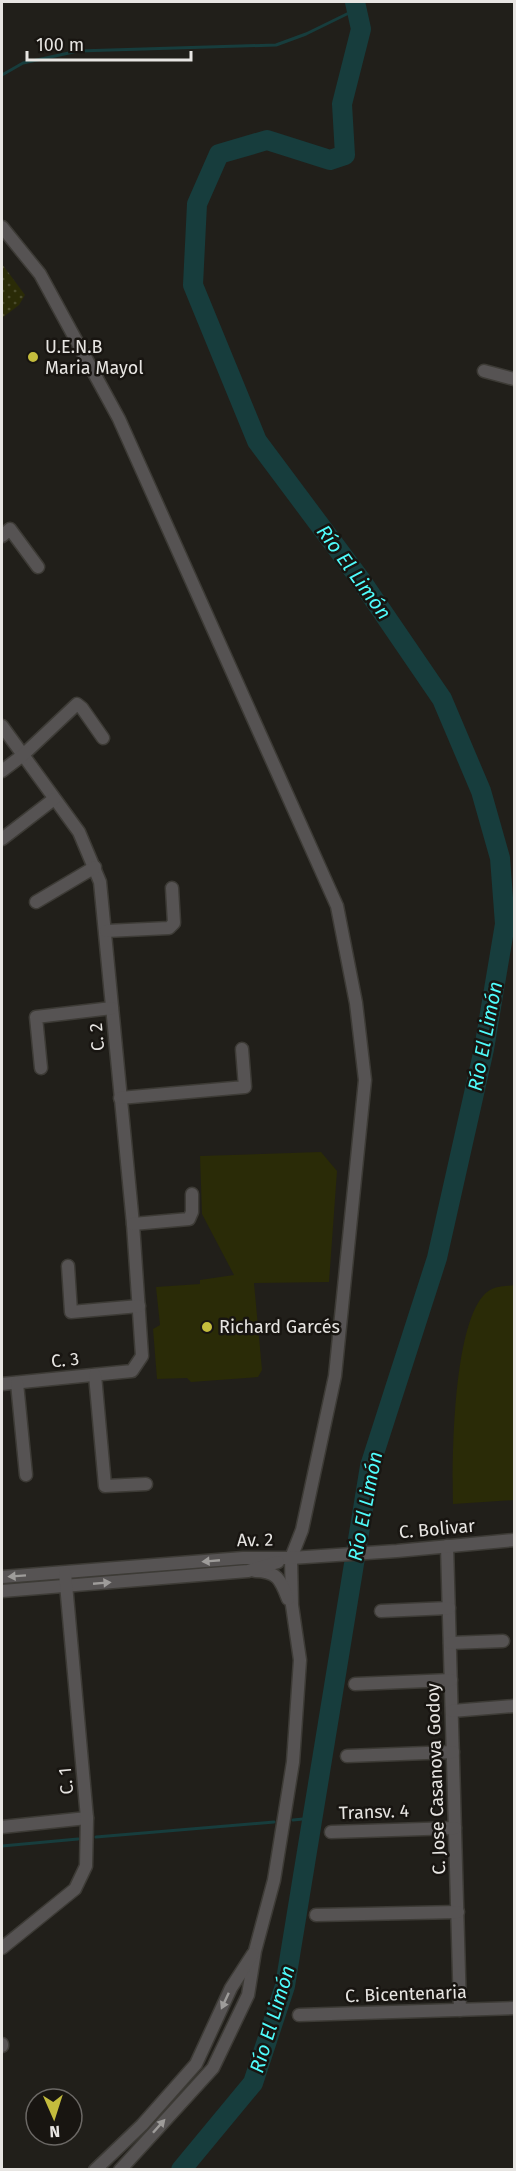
<svg xmlns="http://www.w3.org/2000/svg" width="516" height="2171" viewBox="0 0 516 2171" font-family="'Fira Sans',sans-serif">
	<style>
		.green { fill: #2a2b07 }
		.park { fill: url(#park-dots) }
		.lines { fill: none; stroke-linecap: round; stroke-linejoin: round }
		.stream { stroke: #173d3d; stroke-width: 3 }
		.river { stroke: #173d3d; stroke-width: 20 }
		.minor-casing { stroke: #3d3b36; stroke-width: 15 }
		.minor { stroke: #565353; stroke-width: 12 }
		.oneway { fill: #9e9c9a }
		.poi-dot { fill: #c4bc3d; stroke: #181511; stroke-width: 2 }
		.labels { text-anchor: middle; stroke-width: 5; stroke-linejoin: round; paint-order: stroke }
		.poi-label { font-size: 18px; fill: #e7e5e2; stroke: #181511; text-anchor: start }
		.street-label { font-size: 18px; fill: #e7e5e2; stroke: #181511 }
		.water-label { font-size: 20px; font-style: italic; fill: #4ffcfc; stroke: #181511 }
	</style>
	<defs>
		<pattern id="park-dots" width="8" height="8" patternUnits="userSpaceOnUse" patternTransform="scale(1.5)"><rect width="8" height="8" fill="#2a2b07"/><path d="M2 2h.1M6 6h.1" fill="none" stroke="#494a2b" stroke-width="1.8" stroke-linecap="round"/></pattern>
	</defs>
	<rect width="100%" height="100%" fill="#211f1a"/>
	<!-- green -->
	<g class="green">
		<polygon points="321,1152 337,1171 329,1282 254,1283 262,1370 258,1377 191,1382 187,1378 157,1379 153,1329 160,1325 156,1287 200,1284 200,1280 234,1275 202,1214 200,1156"/>
		<path d="M 514,1285 L 514,1500 L 453,1504 C 452,1464 452,1307 492,1289 C 498,1286 508,1286 514,1285 Z"/>
	</g>
	<!-- park -->
	<polygon class="park" points="2,264 25,295 19,305 2,318"/>
	<g class="lines">
		<!-- stream -->
		<g class="stream">
			<polyline points="2,75 23,63 78,51 276,45 306,34 353,11"/>
			<polyline points="293,1820 313,1818"/>
			<polyline points="96,1837 274,1822"/>
			<polyline points="2,1846 78,1839"/>
		</g>
		<!-- river -->
		<polyline class="river" points="181,2170 253,2083 285,1986 370,1466 437,1258 484,1049 505,924 500,858 481,791 442,699 360,579 257,441 193,285 197,204 219,154 267,140 330,160 345,155 342,104 361,29 355,2"/>
		<!-- minor casing -->
		<g class="minor-casing">
			<g id="minor">
				<polyline points="2,227 40,274 119,419 337,906 356,1003 365,1080 335,1376 302,1530 291,1558 292,1605 300,1660 293,1762 274,1880 255,1951 248,1995 213,2068 120,2170"/>
				<polyline points="484,371 514,379"/>
				<polyline points="2,536 10,529 38,567"/>
				<polyline points="2,726 79,832 100,882 133,1224 142,1356 132,1371 2,1384"/>
				<polyline points="2,771 23,755 77,704 82,708 103,738"/>
				<polyline points="2,839 54,799"/>
				<polyline points="36,902 95,867"/>
				<polyline points="106,931 169,928 174,923 172,888"/>
				<polyline points="41,1068 36,1017 112,1008"/>
				<polyline points="120,1098 245,1087 242,1049"/>
				<polyline points="133,1224 189,1219 192,1212 192,1194"/>
				<polyline points="68,1266 71,1312 139,1306"/>
				<polyline points="95,1375 105,1486 146,1484"/>
				<polyline points="17,1383 26,1475"/>
				<polyline points="447,1546 460,2010"/>
				<path d="M 255,1571 C 278,1571 281,1581 288,1599"/>
				<polyline points="2,1577 243,1558 291,1558 397,1551 514,1540"/>
				<polyline points="2,1591 248,1571 278,1562"/>
				<polyline points="381,1611 449,1608"/>
				<polyline points="450,1643 503,1641"/>
				<polyline points="355,1684 451,1680"/>
				<polyline points="452,1711 514,1706"/>
				<polyline points="347,1756 453,1752"/>
				<polyline points="2,1827 87,1818"/>
				<polyline points="331,1832 455,1828"/>
				<polyline points="316,1915 458,1912"/>
				<polyline points="2,1948 75,1889 86,1866 87,1818 65,1573"/>
				<polyline points="299,2015 514,2008"/>
				<polyline points="2,2044 2,2046"/>
				<polyline points="95,2170 142,2125 196,2064 231,1988 253,1954"/>
			</g>
		</g>
		<!-- minor -->
		<use href="#minor" class="minor"/>
	</g>
	<!-- one-way arrows -->
	<defs><path id="oneway-solid" d="M-6-.8H1V-3.2L6.5 0L1 3.2V.8H-6Z" transform="scale(1.5)"/></defs>
	<g class="oneway">
		<use href="#oneway-solid" transform="translate(211 1561) rotate(175)"/>
		<use href="#oneway-solid" transform="translate(17 1576) rotate(176)"/>
		<use href="#oneway-solid" transform="translate(102 1583) rotate(-5)"/>
		<use href="#oneway-solid" transform="translate(225 2001) rotate(115)"/>
		<use href="#oneway-solid" transform="translate(159 2126) rotate(-48)"/>
	</g>
	<!-- markers -->
	<g class="poi-dot">
		<circle cx="33" cy="357" r="6"/>
		<circle cx="207" cy="1327" r="6"/>
	</g>
	<g class="labels">
		<!-- poi labels -->
		<g class="poi-label">
			<text x="45" y="353">U.E.N.B<tspan x="45" dy="21">Maria Mayol</tspan></text>
			<text x="219" y="1333">Richard Garcés</text>
		</g>
		<!-- street labels -->
		<g class="street-label">
			<text transform="translate(97 1037) rotate(-95)" y="6">C. 2</text>
			<text transform="translate(65 1360) rotate(-6)" y="6">C. 3</text>
			<text transform="translate(437 1529) rotate(-5)" y="6">C. Bolivar</text>
			<text transform="translate(255 1540) rotate(-1)" y="6">Av. 2</text>
			<text transform="translate(436 1779) rotate(-92)" y="6">C. Jose Casanova Godoy</text>
			<text transform="translate(66 1781) rotate(-95)" y="6">C. 1</text>
			<text transform="translate(374 1812) rotate(-2)" y="6">Transv. 4</text>
			<text transform="translate(406 1994) rotate(-2)" y="6">C. Bicentenaria</text>
		</g>
		<!-- water labels -->
		<g class="water-label">
			<text transform="translate(354 572) rotate(54)" y="7">Río El Limón</text>
			<text transform="translate(485 1036) rotate(-79)" y="7">Río El Limón</text>
			<text transform="translate(365 1506) rotate(-79)" y="7">Río El Limón</text>
			<text transform="translate(272 2019) rotate(-73)" y="7">Río El Limón</text>
		</g>
	</g>
	<!-- border -->
	<rect width="516" height="2171" fill="none" stroke="#e7e5e2" stroke-width="6"/>
	<!-- north arrow -->
	<g transform="translate(54 2117) rotate(177)"><circle r="28" fill="#181511" stroke="#6b6865" stroke-width="1.5"/>
	<path d="M0-4.5L10 22L0 15L-10 22Z" fill="#c4bc3d"/>
	<text y="-9" font-size="16" font-weight="bold" text-anchor="middle" fill="#e7e5e2">N</text>
	</g>
	<!-- scale -->
	<path d="M27 51v9h164v-9" fill="none" stroke="#e7e5e2" stroke-width="3"/>
	<text x="36" y="51" font-size="18" fill="#e7e5e2" stroke="#181511" stroke-width="4.5" paint-order="stroke">100 m</text>
</svg>
